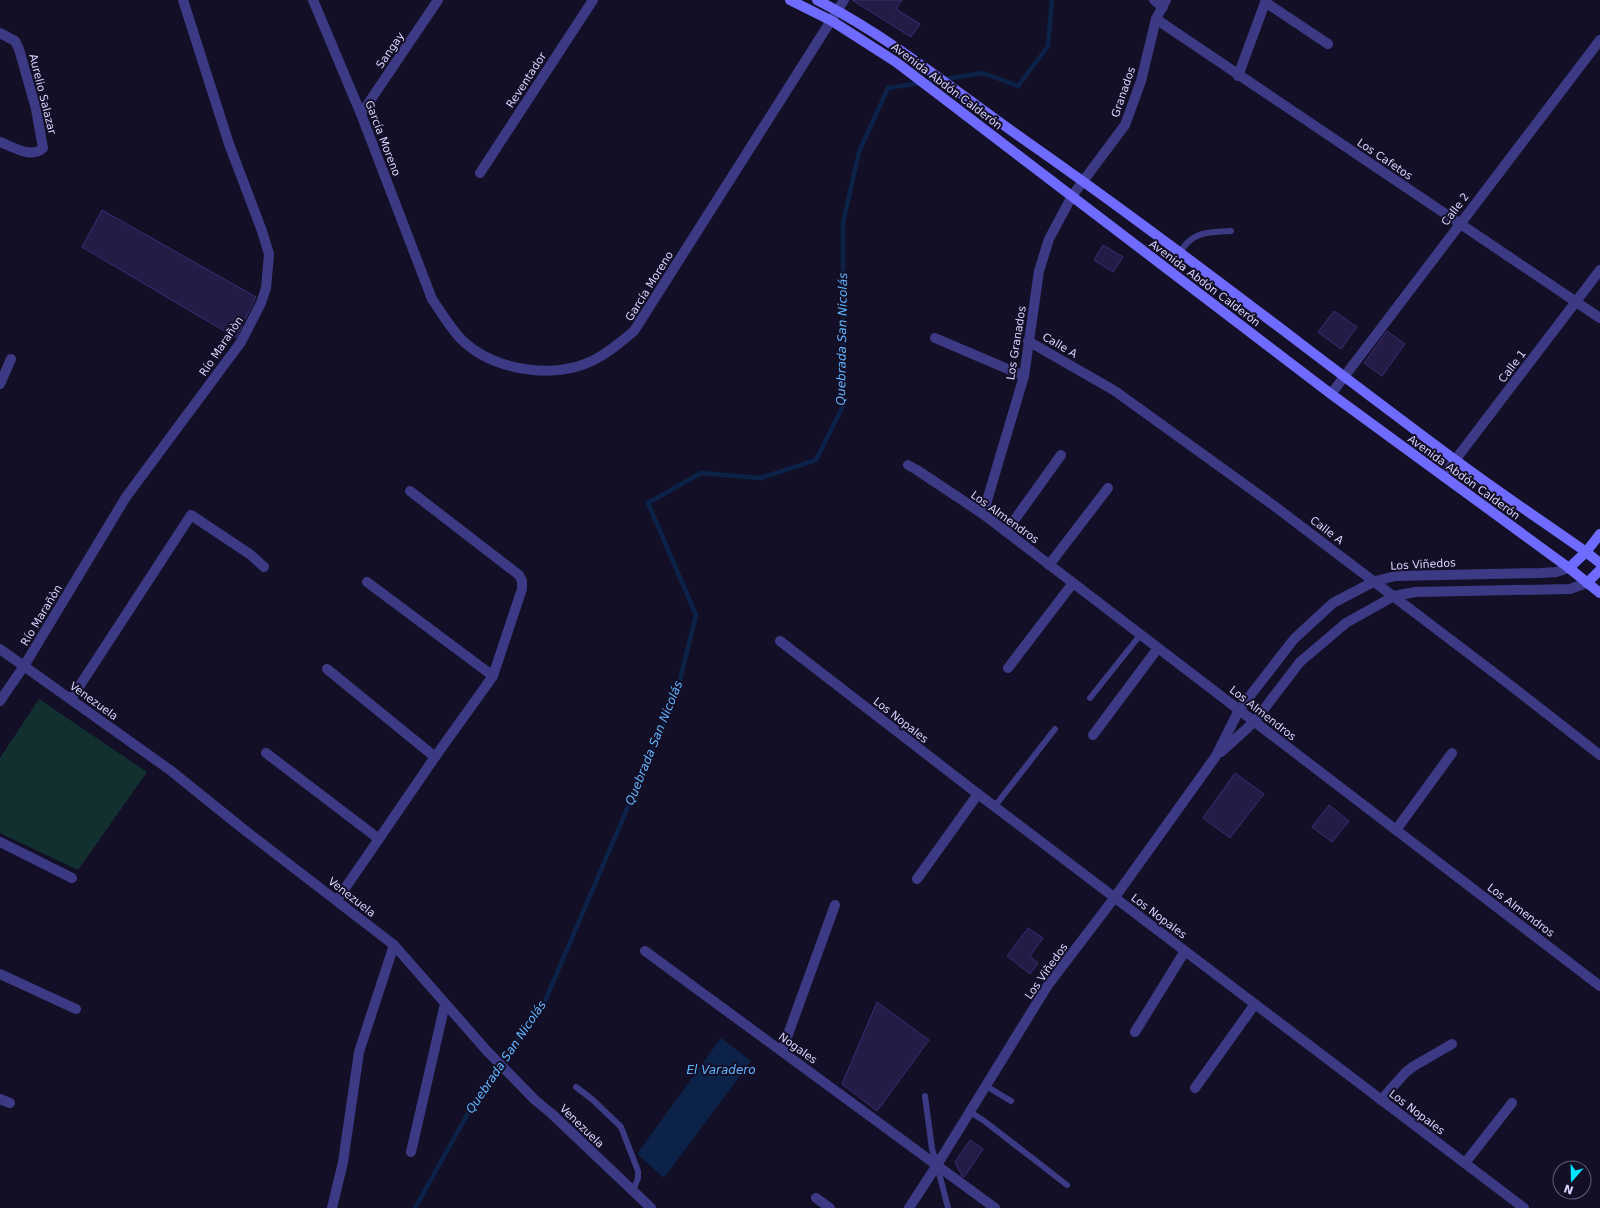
<svg xmlns="http://www.w3.org/2000/svg" width="1600" height="1208" viewBox="0 0 1600 1208" font-family="'DejaVu Sans',sans-serif">
	<style>
		.green { fill: #12302f }
		.water { fill: #0c2248 }
		.lines { fill: none; stroke-linecap: round; stroke-linejoin: round }
		.stream { stroke: #0c2248; stroke-width: 4.5 }
		.building { fill: #241b47; stroke: #3b2d73 }
		.lane { stroke: #3d3a85; stroke-width: 6 }
		.street { stroke: #3d3a85; stroke-width: 10 }
		.secondary { stroke: #6f6bff; stroke-width: 10 }
		.labels { text-anchor: middle; stroke-width: 4; stroke-linejoin: round; paint-order: stroke }
		.street-label { font-size: 11px; fill: #d9d4ff; stroke: #130f26 }
		.water-label { font-size: 12px; font-style: italic; fill: #62b6ff; stroke: #130f26 }
	</style>
	<rect width="100%" height="100%" fill="#130f26"/>
	<!-- green -->
	<polygon class="green" points="39,699 147,772 78,870 0,833 0,758"/>
	<!-- water -->
	<polygon class="water" points="721,1038 751,1061 664,1178 637,1154"/>
	<g class="lines">
		<!-- stream -->
		<polyline class="stream" points="415,1208 471,1108 545,1001 677,692 696,615 648,503 701,473 760,478 816,460 843,406 843,223 859,152 888,88 983,73 1018,86 1048,46 1052,0"/>
	</g>
	<!-- building -->
	<g class="building">
		<polygon points="852,0 902,0 896,9 920,24 911,37"/>
		<polygon points="102,210 256,297 236,338 82,247"/>
		<polygon points="1103,245 1123,257 1113,272 1094,260"/>
		<polygon points="1334,311 1357,327 1341,349 1318,332"/>
		<polygon points="1387,331 1405,344 1382,376 1364,363"/>
		<polygon points="1235,773 1264,794 1230,838 1203,818"/>
		<polygon points="1329,805 1349,821 1332,842 1312,827"/>
		<polygon points="1028,928 1043,938 1030,956 1038,963 1030,974 1007,956"/>
		<polygon points="877,1002 929,1040 877,1111 842,1084"/>
		<polygon points="970,1140 983,1149 964,1177 962,1176 955,1162"/>
	</g>
	<g class="lines">
		<!-- lane -->
		<g class="lane">
			<path d="M 1180,252 C 1193,231 1209,232 1231,231"/>
			<polyline points="1090,698 1141,634"/>
			<polyline points="995,806 1055,729"/>
			<polyline points="986,1086 1011,1101"/>
			<polyline points="576,1087 593,1100 621,1127 638,1171 638,1178 633,1191"/>
			<polyline points="925,1096 932,1149 937,1165 948,1208"/>
			<polyline points="970,1112 983,1120 1067,1185"/>
		</g>
		<!-- street -->
		<g class="street">
			<path d="M 313,0 L 361,114 L 432,299 C 441,312 449,326 460,338 C 491,370 552,380 592,361 C 608,353 621,342 634,331 L 844,0"/>
			<polyline points="1154,0 1163,7"/>
			<polyline points="1265,2 1328,44"/>
			<polyline points="1156,19 1600,318"/>
			<path d="M 0,33 L 15,41 L 19,49 L 36,109 L 43,148 C 32,159 13,147 0,142"/>
			<polyline points="1238,76 1266,0"/>
			<polyline points="361,114 438,0"/>
			<polyline points="480,173 593,0"/>
			<polyline points="935,338 1024,376"/>
			<polyline points="1028,341 1115,391 1273,505 1501,678 1600,755"/>
			<polyline points="0,384 11,359"/>
			<polyline points="1331,394 1600,40"/>
			<polyline points="908,465 917,470 983,514 1600,986"/>
			<polyline points="1443,476 1600,270"/>
			<polyline points="983,514 1024,376 1039,271 1049,239 1072,196 1125,125 1141,81 1156,19 1166,0"/>
			<polyline points="1005,531 1013,522 1061,455"/>
			<polyline points="1049,565 1108,488"/>
			<polyline points="367,582 493,676"/>
			<polyline points="780,641 978,794 1524,1208"/>
			<polyline points="0,649 170,770 242,828 394,945 487,1051 535,1100 552,1114 651,1208"/>
			<polyline points="1008,668 1073,583"/>
			<polyline points="327,669 435,757"/>
			<polyline points="71,699 191,515 251,555 264,567"/>
			<polyline points="0,701 24,666 126,497 241,342 261,303 266,288 269,254 262,231 229,144 183,0"/>
			<polyline points="1093,735 1158,648"/>
			<polyline points="1221,752 1254,722 1300,662 1346,623 1394,596 1415,592 1570,589 1587,583"/>
			<polyline points="266,753 379,839"/>
			<polyline points="1396,830 1452,753"/>
			<polyline points="0,842 72,878"/>
			<polyline points="917,879 978,794"/>
			<polyline points="337,900 435,757 493,676 522,589 522,581 519,575 410,491"/>
			<polyline points="645,951 995,1208"/>
			<polyline points="0,974 76,1009"/>
			<polyline points="1135,1032 1185,951"/>
			<polyline points="782,1051 835,905"/>
			<polyline points="1195,1088 1255,1004"/>
			<polyline points="0,1099 10,1103"/>
			<polyline points="1381,1100 1406,1072 1414,1066 1452,1044"/>
			<polyline points="411,1152 445,1004"/>
			<polyline points="1465,1163 1512,1103"/>
			<polyline points="816,1198 830,1208"/>
			<polyline points="332,1208 343,1162 359,1052 394,945"/>
			<polyline points="909,1208 937,1165 1048,985 1115,897 1216,756 1239,710 1294,639 1333,603 1375,581 1396,576 1541,573 1556,572 1569,568"/>
		</g>
		<!-- secondary -->
		<g class="secondary">
			<polyline points="790,0 832,21 896,62 1331,394 1569,568 1600,593"/>
			<path d="M 817,0 C 892,38 957,93 1026,141 C 1172,243 1311,353 1454,459 C 1497,491 1542,521 1586,552 L 1600,563"/>
			<polyline points="1569,568 1586,552 1600,534"/>
			<polyline points="1587,583 1600,570"/>
		</g>
	</g>
	<g class="labels">
		<!-- street labels -->
		<g class="street-label">
			<text transform="translate(390 50) rotate(-56)" y="4">Sangay</text>
			<text transform="translate(526 80) rotate(-57)" y="4">Reventador</text>
			<text transform="translate(947 86) rotate(37)" y="4">Avenida Abdón Calderón</text>
			<text transform="translate(1123 92) rotate(-71)" y="4">Granados</text>
			<text transform="translate(43 94) rotate(76)" y="4">Aurelio Salazar</text>
			<text transform="translate(383 138) rotate(69)" y="4">García Moreno</text>
			<text transform="translate(1385 159) rotate(34)" y="4">Los Cafetos</text>
			<text transform="translate(1455 209) rotate(-53)" y="4">Calle 2</text>
			<text transform="translate(1205 283) rotate(37)" y="4">Avenida Abdón Calderón</text>
			<text transform="translate(649 286) rotate(-58)" y="4">García Moreno</text>
			<text transform="translate(1016 343) rotate(-81)" y="4">Los Granados</text>
			<text transform="translate(1060 345) rotate(30)" y="4">Calle A</text>
			<text transform="translate(221 346) rotate(-56)" y="4">Río Marañòn</text>
			<text transform="translate(1512 366) rotate(-53)" y="4">Calle 1</text>
			<text transform="translate(1464 477) rotate(36)" y="4">Avenida Abdón Calderón</text>
			<text transform="translate(1005 517) rotate(36)" y="4">Los Almendros</text>
			<text transform="translate(1327 530) rotate(37)" y="4">Calle A</text>
			<text transform="translate(1423 564) rotate(-3)" y="4">Los Viñedos</text>
			<text transform="translate(41 615) rotate(-59)" y="4">Río Marañòn</text>
			<text transform="translate(94 701) rotate(36)" y="4">Venezuela</text>
			<text transform="translate(1263 713) rotate(38)" y="4">Los Almendros</text>
			<text transform="translate(901 720) rotate(38)" y="4">Los Nopales</text>
			<text transform="translate(352 897) rotate(38)" y="4">Venezuela</text>
			<text transform="translate(1521 910) rotate(37)" y="4">Los Almendros</text>
			<text transform="translate(1159 916) rotate(37)" y="4">Los Nopales</text>
			<text transform="translate(1046 971) rotate(-55)" y="4">Los Viñedos</text>
			<text transform="translate(798 1048) rotate(36)" y="4">Nogales</text>
			<text transform="translate(1417 1112) rotate(37)" y="4">Los Nopales</text>
			<text transform="translate(582 1126) rotate(44)" y="4">Venezuela</text>
		</g>
		<!-- water labels -->
		<g class="water-label">
			<text transform="translate(842 339) rotate(-89)" y="4">Quebrada San Nicolás</text>
			<text transform="translate(654 743) rotate(-68)" y="4">Quebrada San Nicolás</text>
			<text transform="translate(506 1057) rotate(-56)" y="4">Quebrada San Nicolás</text>
			<text x="721" y="1074">El Varadero</text>
		</g>
	</g>
	<!-- north arrow -->
	<g transform="translate(1572 1180) rotate(200)"><circle r="19" fill="#130f26" stroke="#625e7d"/>
	<path d="M0-3L7 15L0 10L-7 15Z" fill="#00e5ff"/>
	<text y="-6" font-size="11" font-weight="bold" text-anchor="middle" fill="#d9d4ff">N</text>
	</g>
</svg>
